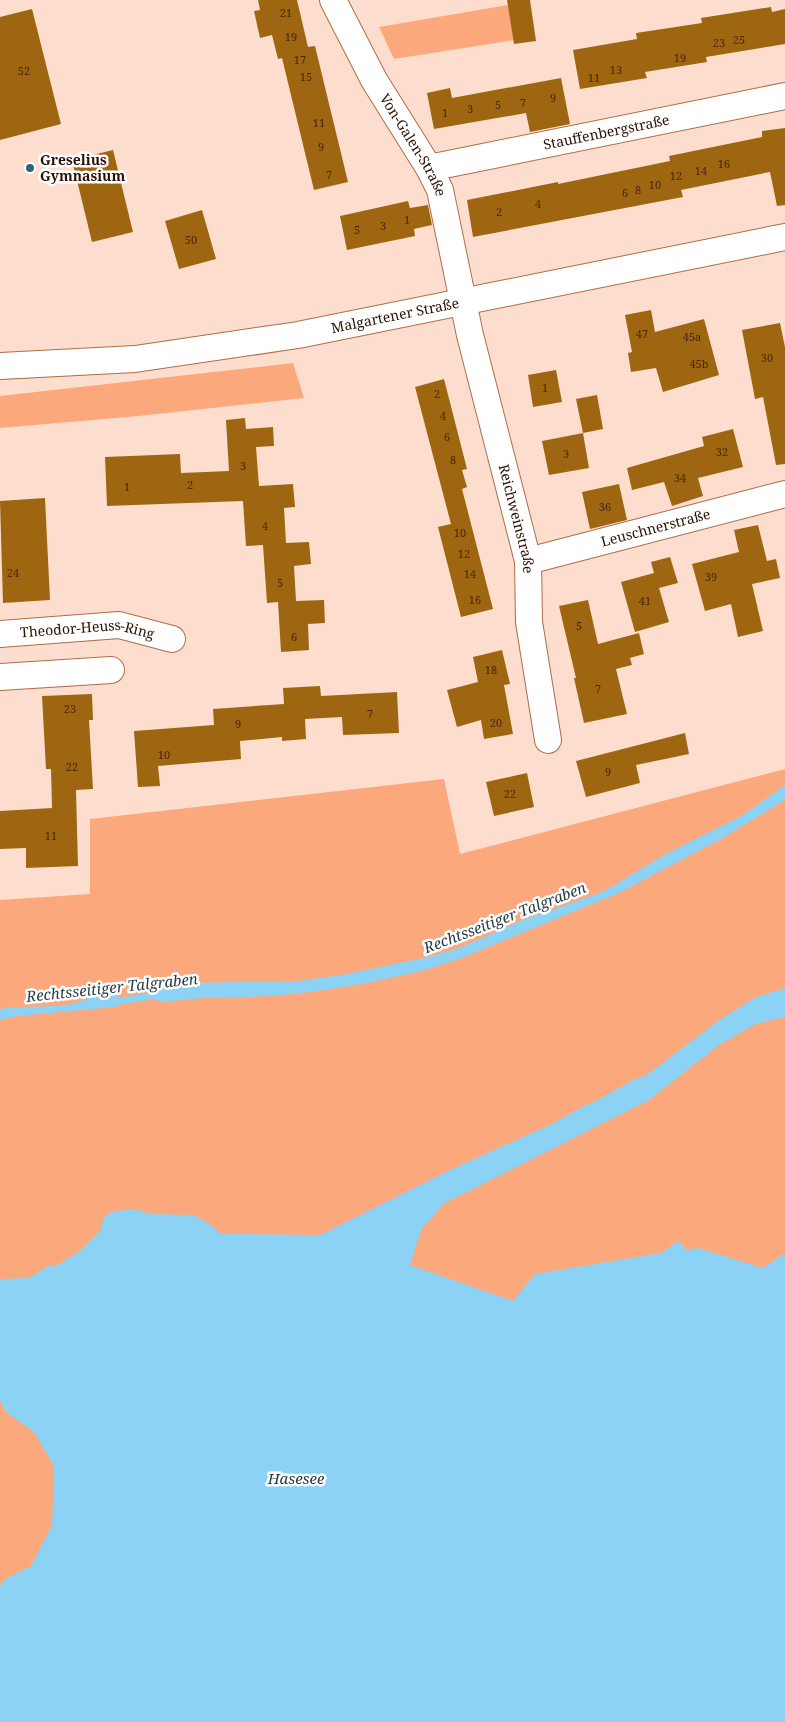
<svg xmlns="http://www.w3.org/2000/svg" width="785" height="1722" viewBox="0 0 785 1722" font-family="'Noto Serif',serif">
	<style>
		.green { fill: #fba97c }
		.water { fill: #8bd2f5 }
		.lines { fill: none; stroke-linecap: round; stroke-linejoin: round }
		.stream { stroke: #8bd2f5; stroke-width: 7 }
		.building { fill: #9f6612 }
		.minor-casing { stroke: #af6c45; stroke-width: 28 }
		.minor { stroke: #fff; stroke-width: 26 }
		.poi-dot { fill: #2b647d; stroke: #fff; stroke-width: 2 }
		.labels { text-anchor: middle; stroke-width: 5; stroke-linejoin: round; paint-order: stroke }
		.number-label { font-size: 11px; fill: #482607 }
		.street-label { font-size: 14px; fill: #2b1103; stroke: #fff }
		.poi-label { font-size: 14px; font-weight: bold; fill: #2b1103; stroke: #fff; text-anchor: start }
		.water-label { font-size: 15px; font-style: italic; fill: #243b46; stroke: #fff }
	</style>
	<rect width="100%" height="100%" fill="#fddece"/>
	<!-- green -->
	<g class="green">
		<polygon points="508,5 514,40 394,59 379,27"/>
		<polygon points="293,363 304,398 139,416 0,428 0,396"/>
		<polygon points="785,769 785,1722 0,1722 0,900 90,894 90,819 444,779 460,854"/>
	</g>
	<!-- water -->
	<g class="water">
		<polygon points="785,785 785,800 721,839 619,893 459,959 422,971 367,983 318,991 273,996 204,998 160,1002 155,999 153,995 154,991 167,980 192,983 298,981 342,975 424,958 459,948 525,919 597,894 613,886 664,855 743,815"/>
		<path d="M 100,986 C 109,989 117,993 122,1001 L 120,1004 L 114,1007 L 18,1016 L 0,1020 L 0,1009 C 27,1004 70,1011 92,996 L 93,990 Z"/>
		<polygon points="785,988 785,1017 756,1024 719,1045 649,1100 445,1203 422,1228 410,1265 513,1301 535,1274 661,1253 678,1241 686,1250 698,1248 763,1268 785,1253 785,1722 0,1722 0,1586 5,1579 31,1566 52,1525 54,1466 34,1432 6,1412 0,1401 0,1279 29,1278 48,1266 56,1266 80,1251 100,1231 104,1217 111,1212 131,1209 137,1209 148,1214 194,1215 214,1227 220,1234 320,1235 452,1169 554,1123 580,1108 598,1100 631,1081 648,1074 718,1021 756,997"/>
	</g>
	<g class="lines">
		<!-- stream -->
		<polyline class="stream" points="114,1002 162,994"/>
	</g>
	<!-- building -->
	<g class="building">
		<polygon points="258,0 297,0 308,47 315,46 348,182 314,190 282,58 278,59 272,35 260,38 254,11 260,10"/>
		<polygon points="507,0 530,0 536,41 514,44"/>
		<polygon points="771,7 772,12 785,9 785,44 706,57 707,62 645,72 647,78 580,89 573,50 637,39 636,33 702,23 701,18"/>
		<polygon points="32,9 61,124 0,140 0,17"/>
		<polygon points="561,78 570,124 530,132 526,113 434,129 427,93 450,88 452,98"/>
		<polygon points="785,128 785,205 777,206 770,172 681,190 683,197 473,237 467,200 558,182 558,184 670,161 669,156 762,137 762,131"/>
		<polygon points="113,150 133,232 92,242 72,160"/>
		<polygon points="408,201 410,208 428,205 432,225 414,229 415,236 347,250 340,216"/>
		<polygon points="202,210 216,259 179,269 165,221"/>
		<polygon points="651,310 655,332 704,319 719,375 663,392 656,368 631,372 628,353 632,352 625,315"/>
		<polygon points="780,323 785,347 785,464 776,465 763,397 755,399 742,330"/>
		<polygon points="556,370 562,402 533,407 528,375"/>
		<polygon points="444,379 467,469 462,470 467,487 462,489 493,609 461,617 438,527 451,524 415,387"/>
		<polygon points="597,395 603,429 583,433 576,399"/>
		<polygon points="245,418 246,429 273,427 274,446 256,447 259,486 293,484 295,507 284,508 286,543 309,542 311,564 294,566 296,601 324,600 325,623 308,624 309,650 281,652 278,602 267,603 263,545 246,546 243,501 107,506 105,457 180,454 181,473 229,471 226,420"/>
		<polygon points="733,429 743,467 698,478 703,496 672,506 664,482 632,490 627,468 704,446 702,437"/>
		<polygon points="583,433 589,468 549,475 542,441"/>
		<polygon points="619,484 627,520 590,529 582,492"/>
		<polygon points="45,498 50,600 3,603 0,501"/>
		<polygon points="758,525 767,561 776,559 780,578 752,584 763,631 738,637 731,604 705,611 692,564 739,552 734,530"/>
		<polygon points="670,557 678,583 659,588 669,622 635,632 621,582 654,573 651,562"/>
		<polygon points="588,600 598,644 639,633 644,654 630,658 632,665 616,669 627,714 584,723 574,678 576,678 559,606"/>
		<polygon points="502,650 510,684 504,685 513,734 484,739 481,720 457,727 447,690 478,682 473,657"/>
		<polygon points="320,686 321,696 397,692 399,733 343,735 342,717 305,719 306,739 282,741 282,737 240,741 241,759 158,766 160,786 138,787 134,731 214,725 213,709 284,704 283,688"/>
		<polygon points="92,694 93,720 89,720 93,789 76,790 78,866 26,868 26,848 0,849 0,811 52,808 51,769 46,769 42,696"/>
		<polygon points="685,733 689,754 636,765 640,783 586,797 576,761"/>
		<polygon points="527,773 534,807 494,816 486,782"/>
	</g>
	<g class="lines">
		<!-- minor casing -->
		<g class="minor-casing">
			<g id="minor">
				<path id="s1" d="M 333,0 L 374,80 L 429,168 L 440,190 L 470,335 L 528,561 L 529,622 L 548,740"/>
				<path id="s2" d="M 429,168 L 785,96"/>
				<path id="s3" d="M 0,366 L 135,359 L 298,335 L 785,237"/>
				<path id="s4" d="M 528,561 L 785,494"/>
				<path id="s5" d="M 0,634 L 119,625 L 172,639"/>
				<polyline points="0,677 111,670"/>
			</g>
		</g>
		<!-- minor -->
		<use href="#minor" class="minor"/>
	</g>
	<!-- markers -->
	<circle class="poi-dot" cx="30" cy="168" r="5"/>
	<g class="labels">
		<!-- number labels -->
		<g class="number-label">
			<text x="286" y="17">21</text>
			<text x="291" y="41">19</text>
			<text x="739" y="44">25</text>
			<text x="719" y="47">23</text>
			<text x="680" y="62">19</text>
			<text x="300" y="64">17</text>
			<text x="616" y="74">13</text>
			<text x="24" y="75">52</text>
			<text x="306" y="81">15</text>
			<text x="594" y="82">11</text>
			<text x="553" y="102">9</text>
			<text x="523" y="107">7</text>
			<text x="498" y="109">5</text>
			<text x="470" y="113">3</text>
			<text x="445" y="117">1</text>
			<text x="319" y="127">11</text>
			<text x="321" y="151">9</text>
			<text x="724" y="168">16</text>
			<text x="701" y="175">14</text>
			<text x="329" y="179">7</text>
			<text x="676" y="180">12</text>
			<text x="655" y="189">10</text>
			<text x="638" y="194">8</text>
			<text x="625" y="197">6</text>
			<text x="538" y="208">4</text>
			<text x="499" y="216">2</text>
			<text x="407" y="224">1</text>
			<text x="383" y="230">3</text>
			<text x="357" y="234">5</text>
			<text x="191" y="244">50</text>
			<text x="642" y="338">47</text>
			<text x="692" y="341">45a</text>
			<text x="767" y="362">30</text>
			<text x="699" y="368">45b</text>
			<text x="545" y="392">1</text>
			<text x="437" y="398">2</text>
			<text x="443" y="420">4</text>
			<text x="447" y="441">6</text>
			<text x="722" y="456">32</text>
			<text x="566" y="458">3</text>
			<text x="453" y="464">8</text>
			<text x="243" y="470">3</text>
			<text x="680" y="482">34</text>
			<text x="190" y="489">2</text>
			<text x="127" y="491">1</text>
			<text x="605" y="511">36</text>
			<text x="265" y="530">4</text>
			<text x="460" y="537">10</text>
			<text x="464" y="558">12</text>
			<text x="13" y="577">24</text>
			<text x="470" y="578">14</text>
			<text x="711" y="581">39</text>
			<text x="280" y="587">5</text>
			<text x="475" y="604">16</text>
			<text x="645" y="605">41</text>
			<text x="579" y="630">5</text>
			<text x="294" y="641">6</text>
			<text x="491" y="674">18</text>
			<text x="598" y="693">7</text>
			<text x="70" y="713">23</text>
			<text x="370" y="718">7</text>
			<text x="496" y="727">20</text>
			<text x="238" y="728">9</text>
			<text x="164" y="759">10</text>
			<text x="72" y="771">22</text>
			<text x="608" y="776">9</text>
			<text x="510" y="798">22</text>
			<text x="51" y="840">11</text>
		</g>
		<!-- street labels -->
		<g class="street-label">
			<text dy="5" stroke="none"><textPath href="#s2" startOffset="181">Stauffenbergstraße</textPath></text>
			<text dy="5" stroke="none"><textPath href="#s1" startOffset="166">Von-Galen-Straße</textPath></text>
			<text dy="5" stroke="none"><textPath href="#s3" startOffset="399">Malgartener Straße</textPath></text>
			<text dy="5" stroke="none"><textPath href="#s1" startOffset="556">Reichweinstraße</textPath></text>
			<text dy="5" stroke="none"><textPath href="#s4" startOffset="132">Leuschnerstraße</textPath></text>
			<text dy="5" stroke="none"><textPath href="#s5" startOffset="88">Theodor-Heuss-Ring</textPath></text>
		</g>
		<!-- poi labels -->
		<g class="poi-label">
			<text x="40" y="165">Greselius<tspan x="40" dy="16">Gymnasium</tspan></text>
		</g>
		<!-- water labels -->
		<g class="water-label">
			<text transform="translate(505 918) rotate(-21)" y="5">Rechtsseitiger Talgraben</text>
			<text transform="translate(112 988) rotate(-6)" y="5">Rechtsseitiger Talgraben</text>
			<text x="296" y="1484">Hasesee</text>
		</g>
	</g>
</svg>
